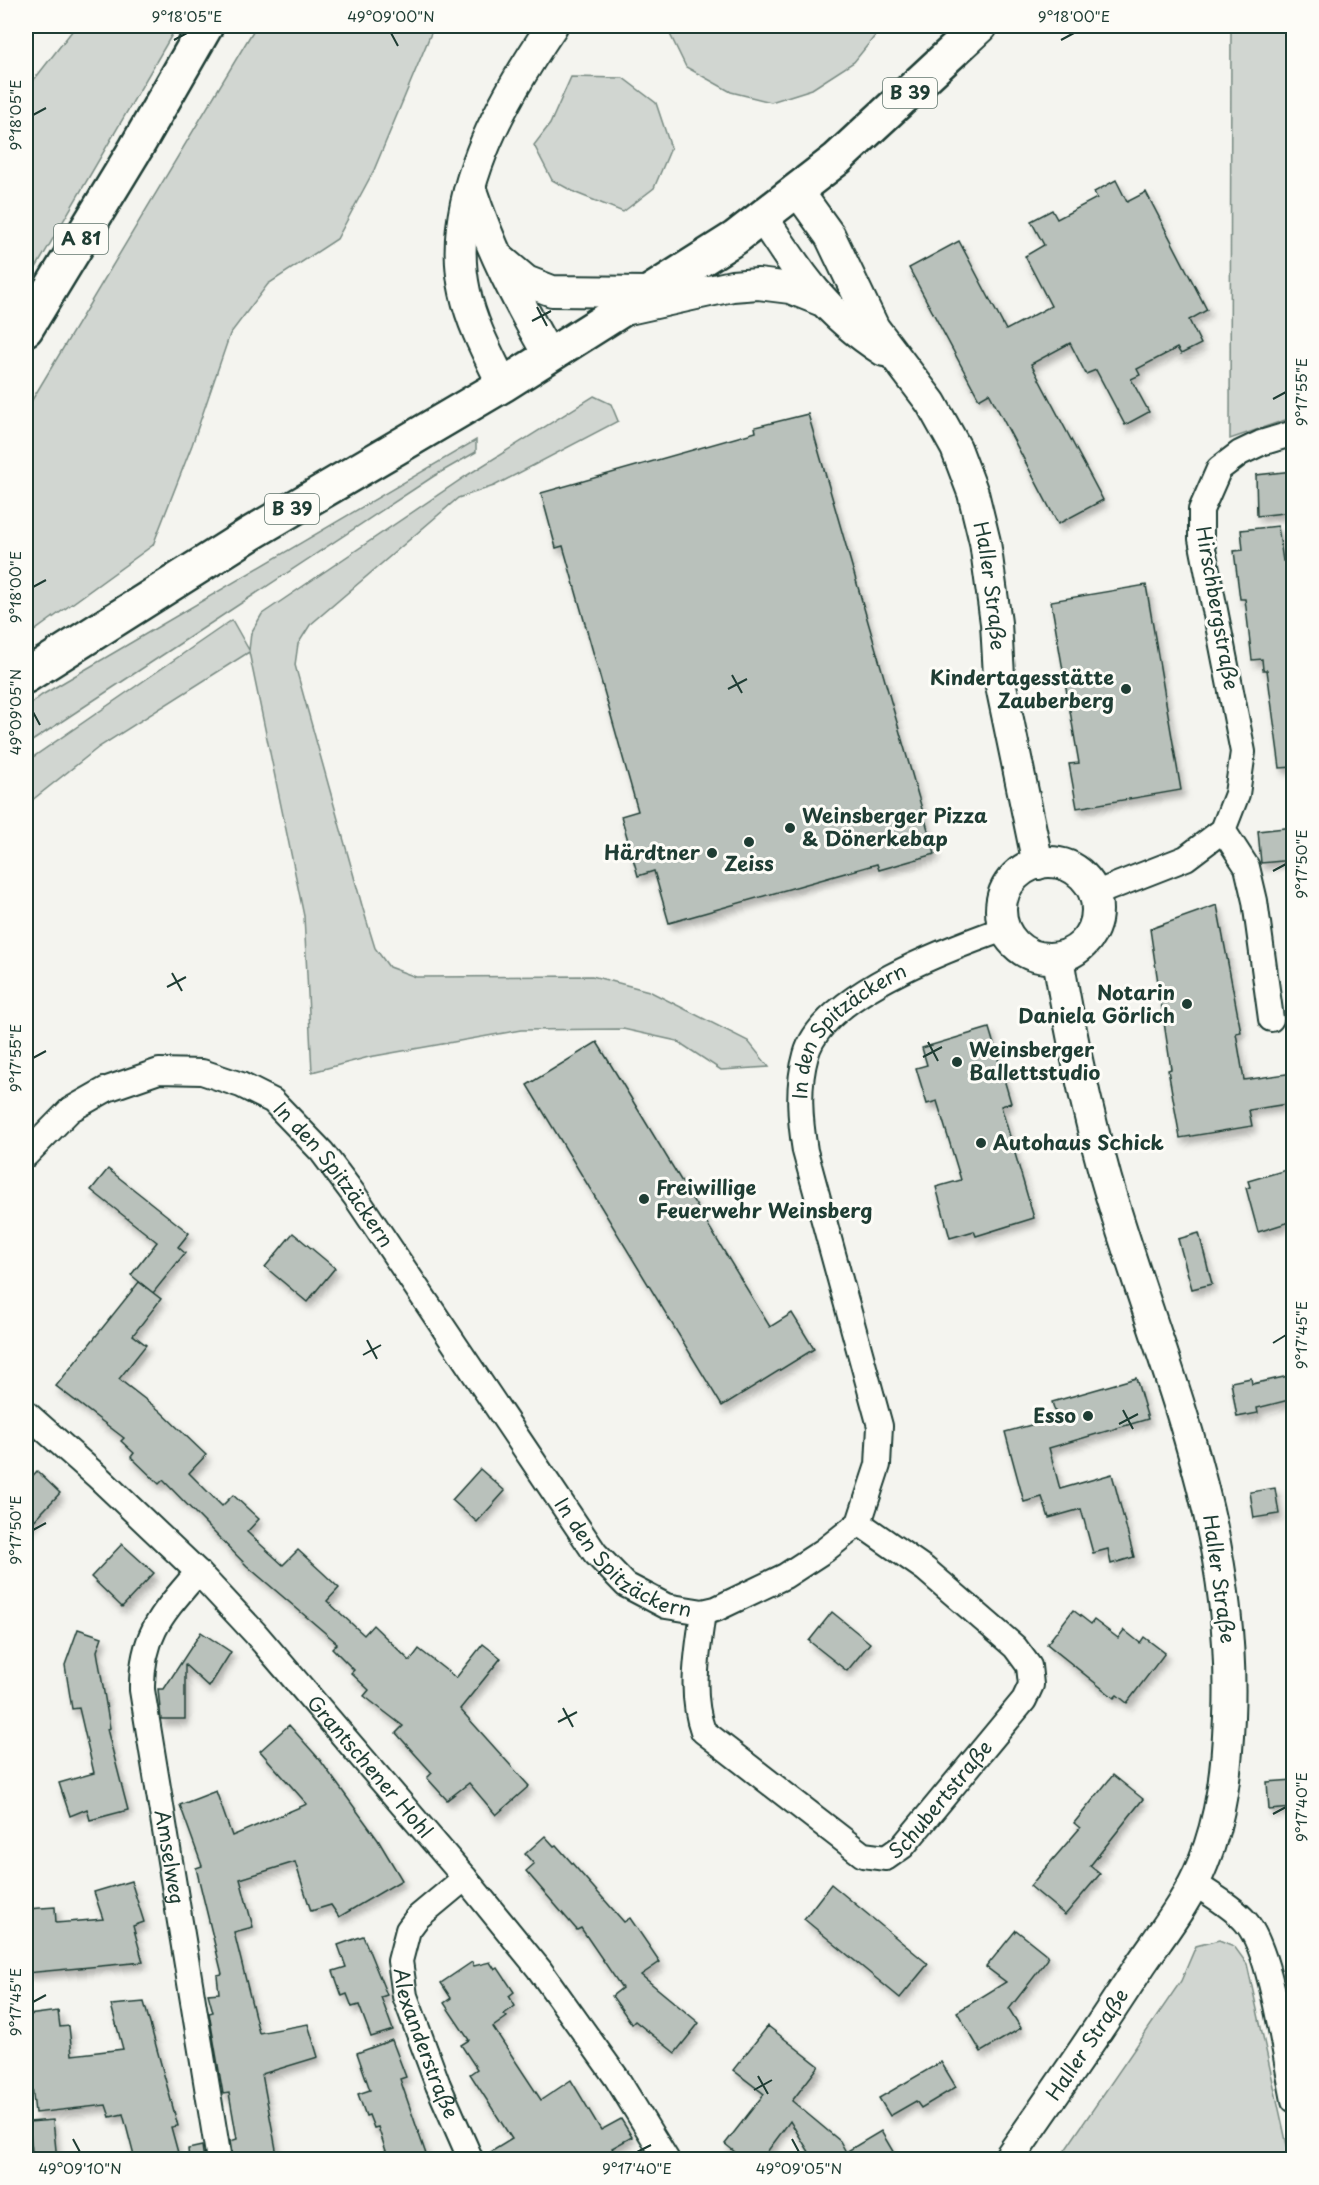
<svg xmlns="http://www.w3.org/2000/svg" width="1319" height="2185" viewBox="0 0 1319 2185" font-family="'Playpen Sans',sans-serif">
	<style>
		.green { fill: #d1d6d1; stroke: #788a82; stroke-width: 1.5 }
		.building { fill: #b9c1bb; stroke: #1f3d34; stroke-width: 1.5; filter: url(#shadow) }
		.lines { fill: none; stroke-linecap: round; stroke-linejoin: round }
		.minor-casing { stroke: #1f3d34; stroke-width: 28 }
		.tertiary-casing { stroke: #1f3d34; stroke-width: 34 }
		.primary-casing { stroke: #1f3d34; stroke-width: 38 }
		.motorway-casing { stroke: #1f3d34; stroke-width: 38 }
		.minor { stroke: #fdfcf7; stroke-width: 24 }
		.tertiary { stroke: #fdfcf7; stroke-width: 30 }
		.primary { stroke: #fdfcf7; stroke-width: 33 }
		.motorway { stroke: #fdfcf7; stroke-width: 33 }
		.ticks { fill: none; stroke: #1f3d34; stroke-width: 2 }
		.poi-dot { fill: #1f3d34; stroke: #fdfcf7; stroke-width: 2 }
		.labels { text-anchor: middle; stroke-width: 6; stroke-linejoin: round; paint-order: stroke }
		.shield { fill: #fdfcf7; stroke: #62766e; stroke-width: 1.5 }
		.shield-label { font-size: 18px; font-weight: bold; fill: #1f3d34 }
		.street-label { font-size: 20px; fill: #1f3d34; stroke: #fdfcf7 }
		.poi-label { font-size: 20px; font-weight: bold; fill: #1f3d34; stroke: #fdfcf7; text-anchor: end }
		.neatline { fill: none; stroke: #1f3d34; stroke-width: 2 }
		.ticks-label { font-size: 15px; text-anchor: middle; fill: #1f3d34 }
	</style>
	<defs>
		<filter id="shadow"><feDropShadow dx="3.5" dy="6" stdDeviation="3" flood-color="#0004"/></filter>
	</defs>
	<rect width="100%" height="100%" fill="#f4f4ef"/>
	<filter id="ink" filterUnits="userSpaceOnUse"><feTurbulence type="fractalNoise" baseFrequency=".0167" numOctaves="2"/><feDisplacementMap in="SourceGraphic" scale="12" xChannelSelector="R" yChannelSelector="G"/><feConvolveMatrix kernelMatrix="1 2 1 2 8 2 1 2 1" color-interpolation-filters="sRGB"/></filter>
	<g filter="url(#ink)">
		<!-- green -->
		<g class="green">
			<polygon points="76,26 177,26 26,285 26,90"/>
			<polygon points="256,26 434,26 374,170 337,239 268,284 230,334 192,445 153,545 26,637 26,410"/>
			<polygon points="666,26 883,26 854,62 812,89 771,102 731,92 686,67"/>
			<polygon points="1234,26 1293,26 1294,417 1230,439 1231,30"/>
			<polygon points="571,77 623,78 656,103 671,148 654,188 623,212 576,193 552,180 534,145 550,124"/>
			<polygon points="594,396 611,404 618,421 494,486 458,498 310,625 298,644 295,665 363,909 375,948 389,967 416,977 592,976 649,991 748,1041 769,1067 721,1070 677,1041 623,1029 521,1030 369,1057 312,1072 304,916 249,652 99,747 26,805 26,762 232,620 249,650 251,633 262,614 466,476"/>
			<polygon points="476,440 476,452 434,476 26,745 26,707 42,695"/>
			<polygon points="1219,1940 1234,1946 1247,1964 1290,2159 1059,2159 1181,1981 1196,1946"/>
		</g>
		<!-- building -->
		<g class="building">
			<polygon points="1116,180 1127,202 1146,192 1207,310 1189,320 1201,344 1181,354 1177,348 1137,369 1140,375 1131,379 1149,412 1125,425 1096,370 1086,374 1070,343 1031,364 1103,500 1058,524 989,393 979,399 909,268 959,241 1006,330 1051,306 1025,256 1044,245 1031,221 1052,210 1057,219 1097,198 1094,192"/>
			<polygon points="808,414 935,854 879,870 877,864 669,923 654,871 638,876 621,816 638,811 563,546 556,548 541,493 756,432 755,427"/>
			<polygon points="1293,471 1293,512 1257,516 1256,475"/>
			<polygon points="1278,526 1283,561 1287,561 1293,615 1293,767 1280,768 1267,670 1263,670 1262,659 1252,660 1245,599 1240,599 1234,551 1243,550 1241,530"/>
			<polygon points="1146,585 1181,790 1077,808 1069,764 1079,763 1051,601"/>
			<polygon points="1293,827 1293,860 1261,863 1258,831"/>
			<polygon points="1217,905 1241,1032 1236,1033 1244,1080 1293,1073 1293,1103 1249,1110 1252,1126 1180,1138 1168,1070 1171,1069 1150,929"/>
			<polygon points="989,1028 1011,1103 1001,1106 1034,1218 976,1236 974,1231 950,1238 936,1187 961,1180 937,1101 927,1104 916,1068 927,1065 922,1048"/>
			<polygon points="597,1042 770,1327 792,1313 814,1349 722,1406 527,1085"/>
			<polygon points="1293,1168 1293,1221 1258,1232 1246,1188 1250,1187 1248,1181"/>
			<polygon points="108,1169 189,1233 178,1247 185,1253 153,1293 131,1275 157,1242 91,1190"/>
			<polygon points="293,1233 335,1268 307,1302 265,1267"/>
			<polygon points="1199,1233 1212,1284 1192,1289 1178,1239"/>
			<polygon points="139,1282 161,1299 133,1335 146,1345 119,1379 159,1410 206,1455 189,1473 222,1506 233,1495 259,1519 247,1532 283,1565 298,1550 322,1572 339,1588 327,1601 364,1635 373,1625 410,1661 419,1649 456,1678 483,1644 501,1658 460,1709 529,1786 496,1815 469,1783 447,1800 427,1778 432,1773 396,1733 403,1726 364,1696 369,1690 351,1673 354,1670 332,1648 337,1643 247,1566 163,1480 159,1484 131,1457 134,1453 121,1441 124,1438 56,1386"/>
			<polygon points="1293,1375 1293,1399 1257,1408 1258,1413 1237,1417 1231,1382 1251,1378 1252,1384"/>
			<polygon points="1136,1378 1148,1419 1049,1448 1060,1489 1112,1474 1134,1557 1111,1564 1108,1549 1093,1553 1081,1509 1049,1518 1042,1497 1024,1502 1005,1432 1057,1418 1052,1402"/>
			<polygon points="480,1469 505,1491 477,1522 452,1500"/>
			<polygon points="37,1471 60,1493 26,1529 26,1483"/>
			<polygon points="1275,1488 1279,1514 1254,1518 1250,1492"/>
			<polygon points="122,1544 154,1573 122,1607 91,1577"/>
			<polygon points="1073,1610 1091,1624 1094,1620 1118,1638 1124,1630 1140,1643 1144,1637 1165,1653 1127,1703 1117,1695 1114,1698 1047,1644"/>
			<polygon points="832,1612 870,1643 847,1671 809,1641"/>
			<polygon points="78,1629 102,1637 97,1651 110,1728 107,1729 128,1810 90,1820 87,1809 70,1816 59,1783 94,1773 79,1708 72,1709 65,1665"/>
			<polygon points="201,1632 231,1652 209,1687 185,1665 185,1719 161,1719 158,1689 164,1689"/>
			<polygon points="289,1725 320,1760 378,1840 402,1880 339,1917 331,1905 311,1911 295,1862 240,1879 253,1927 234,1932 259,2033 308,2024 318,2057 262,2074 278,2160 233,2160 230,2141 237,2139 229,2093 223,2094 209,2013 213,2012 208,1994 219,1993 217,1975 222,1974 196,1868 202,1866 180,1805 216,1791 232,1836 307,1804 260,1751"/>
			<polygon points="1113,1775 1143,1799 1090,1866 1100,1874 1065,1915 1030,1886 1080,1828 1074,1823"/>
			<polygon points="1293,1780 1293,1808 1269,1810 1267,1782"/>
			<polygon points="545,1836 554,1846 556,1845 624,1922 630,1918 660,1962 641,1975 699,2023 675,2053 635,2021 632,2024 612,1996 622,1988 581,1928 577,1930 526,1871 534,1864 525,1854"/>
			<polygon points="131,1881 144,1922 133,1926 143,1962 26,1973 26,1909 55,1907 56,1923 103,1919 94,1892"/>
			<polygon points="831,1884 928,1964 900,1998 804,1919"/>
			<polygon points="1016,1930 1046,1954 1048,1959 1009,2009 1021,2028 981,2052 957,2012 1006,1982 986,1967"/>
			<polygon points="363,1936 387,1995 381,1997 393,2030 371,2037 359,2005 352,2007 347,1994 342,1996 333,1971 346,1967 338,1945"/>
			<polygon points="472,1962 474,1966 490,1962 495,1970 498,1968 514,1992 509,1996 515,2006 504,2014 507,2017 493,2027 541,2100 571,2080 601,2130 621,2119 632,2137 612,2148 619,2160 485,2160 484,2156 512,2139 470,2074 477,2069 461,2045 469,2040 444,2003 451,1998 441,1983"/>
			<polygon points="144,2002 178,2126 171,2127 180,2160 135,2160 123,2114 110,2117 106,2105 35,2113 26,2031 30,2030 28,2015 58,2011 60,2027 69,2026 72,2055 123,2049 111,2005"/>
			<polygon points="768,2026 819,2066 792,2101 840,2141 846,2152 881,2131 898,2160 814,2160 790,2121 761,2160 745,2160 725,2144 764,2094 733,2070"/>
			<polygon points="392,2040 406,2077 400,2079 428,2160 389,2160 378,2127 374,2128 369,2115 366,2116 358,2094 370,2090 357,2053"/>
			<polygon points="941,2062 956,2087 921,2108 916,2101 890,2116 879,2098"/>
			<polygon points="53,2120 57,2160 33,2160 29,2122"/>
			<polygon points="202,2146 204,2160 189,2160 188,2149"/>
		</g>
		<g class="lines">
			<!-- minor casing -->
			<g class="minor-casing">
				<g id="minor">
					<polyline points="1223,830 1247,867 1255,901 1271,1019"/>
					<polyline points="1094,894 1186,858 1223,830 1237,794 1243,752 1201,539 1201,510 1219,469 1240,453 1261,443 1294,433"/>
					<path id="s1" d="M 26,1155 L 70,1110 L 107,1089 L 159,1071 L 202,1072 L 241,1085 L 273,1101 L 322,1152 L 355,1196 L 595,1553 L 626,1585 L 666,1606 L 703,1612 L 716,1609 L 785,1576 L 825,1550 L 859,1523 L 878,1465 L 880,1426 L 805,1151 C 800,1119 797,1087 806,1055 C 822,995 950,948 1004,929"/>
					<path id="s2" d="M 26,1413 L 98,1477 L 198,1572 L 255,1633 L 465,1878 L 539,1969 L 616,2077 L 667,2160"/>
					<path id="s3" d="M 198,1572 C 163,1613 141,1634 142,1690 L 219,2160"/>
					<path id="s4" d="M 703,1612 C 698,1651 689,1693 703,1731 L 863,1855 L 886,1858 L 903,1846 L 1024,1700 L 1031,1685 L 1029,1666 L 1015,1647 L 925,1569 L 859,1523"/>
					<path id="s5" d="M 465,1878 L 417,1918 L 408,1930 L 400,1961 L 405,1996 L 438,2085 L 471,2160"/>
					<path d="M 1194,1883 C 1211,1895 1232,1906 1246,1922 C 1272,1952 1285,2058 1294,2100"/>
				</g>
			</g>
			<!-- tertiary casing -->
			<g class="tertiary-casing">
				<g id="tertiary">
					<path d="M 471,190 C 491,250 518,302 549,356"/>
					<path id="s6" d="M 797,190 L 830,236 L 874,328 L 931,403 L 956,448 L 973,493 L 985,542 L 996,623 L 999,676 L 1038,864"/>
					<path d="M 763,218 C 800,275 825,313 884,351"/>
					<polyline points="500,259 526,281 552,291 650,292"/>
					<polyline points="624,310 732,286 758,284 790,288 820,300"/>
					<path d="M 503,385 C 489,356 472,325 465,292 C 444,199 502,100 552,26"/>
					<circle cx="1049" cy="910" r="48"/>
					<path id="s7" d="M 1008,2160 C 1053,2096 1097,2032 1139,1967 C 1162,1933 1188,1901 1203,1863 C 1222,1817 1227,1766 1229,1717 C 1237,1519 1159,1362 1106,1179 C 1086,1107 1070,1032 1058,958"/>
				</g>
			</g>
			<!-- primary casing -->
			<g class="primary-casing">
				<polyline id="primary" points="26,676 250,534 503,385 735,238 837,159 980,26"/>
			</g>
			<!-- motorway casing -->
			<g class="motorway-casing">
				<polyline id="motorway" points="26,329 136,148 206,26"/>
			</g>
			<!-- minor -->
			<use href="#minor" class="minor"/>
			<!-- tertiary -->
			<use href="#tertiary" class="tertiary"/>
			<!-- primary -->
			<use href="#primary" class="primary"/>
			<!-- motorway -->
			<use href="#motorway" class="motorway"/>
		</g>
	</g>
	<!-- ticks -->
	<path class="ticks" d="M 391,33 L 398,46M 174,40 L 187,33M 1061,40 L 1074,33M 33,115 L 46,108M 537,307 L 547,326M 532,321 L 551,311M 1273,399 L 1286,392M 33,587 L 46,580M 732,675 L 742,693M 728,689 L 747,679M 33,712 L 40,725M 1273,871 L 1286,864M 172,973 L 182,991M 167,987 L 186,977M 928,1042 L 938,1061M 923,1057 L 942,1047M 33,1058 L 46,1051M 367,1340 L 377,1359M 1273,1343 L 1286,1335M 363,1355 L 381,1345M 1123,1410 L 1133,1429M 1119,1424 L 1138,1414M 33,1530 L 46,1523M 563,1708 L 573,1727M 558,1722 L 577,1712M 1273,1814 L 1286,1807M 33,2002 L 46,1995M 758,2076 L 768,2094M 754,2090 L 772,2080M 73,2139 L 80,2152M 792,2139 L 799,2152M 637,2152 L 651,2145"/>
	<!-- markers -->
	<g class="poi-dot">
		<circle cx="1126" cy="689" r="6"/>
		<circle cx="790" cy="828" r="6"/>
		<circle cx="749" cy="842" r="6"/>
		<circle cx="712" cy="853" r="6"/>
		<circle cx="1187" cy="1004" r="6"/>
		<circle cx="957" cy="1062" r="6"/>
		<circle cx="981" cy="1143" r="6"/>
		<circle cx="644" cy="1199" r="6"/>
		<circle cx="1088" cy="1416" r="6"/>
	</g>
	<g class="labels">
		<!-- shield labels -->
		<g class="shield">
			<rect x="883" y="78" width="54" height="30" rx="4.5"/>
			<rect x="54" y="224" width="54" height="30" rx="4.5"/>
			<rect x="265" y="494" width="54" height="30" rx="4.5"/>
		</g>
		<g class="shield-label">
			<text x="910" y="99">B 39</text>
			<text x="81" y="245">A 81</text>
			<text x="292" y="515">B 39</text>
		</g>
		<!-- street labels -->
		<g class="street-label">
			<text dy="7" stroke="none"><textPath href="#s6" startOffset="447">Haller Straße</textPath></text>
			<text transform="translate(1217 608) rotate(80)" y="7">Hirschbergstraße</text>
			<text dy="7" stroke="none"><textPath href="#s1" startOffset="1671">In den Spitzäckern</textPath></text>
			<text dy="7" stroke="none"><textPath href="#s1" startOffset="376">In den Spitzäckern</textPath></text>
			<text dy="7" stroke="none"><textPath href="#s1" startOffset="862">In den Spitzäckern</textPath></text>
			<text transform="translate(1219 1579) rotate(82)" y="7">Haller Straße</text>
			<text dy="7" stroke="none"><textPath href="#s2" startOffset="494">Grantschener Hohl</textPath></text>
			<text dy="7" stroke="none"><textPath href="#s4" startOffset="426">Schubertstraße</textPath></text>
			<text dy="7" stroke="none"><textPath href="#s3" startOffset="304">Amselweg</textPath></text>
			<text dy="7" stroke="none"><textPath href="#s5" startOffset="196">Alexanderstraße</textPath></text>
			<text dy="7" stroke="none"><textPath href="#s7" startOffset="140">Haller Straße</textPath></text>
		</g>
		<!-- poi labels -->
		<g class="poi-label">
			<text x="1114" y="685">Kindertagesstätte<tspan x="1114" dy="23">Zauberberg</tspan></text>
			<text x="802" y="823" text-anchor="start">Weinsberger Pizza<tspan x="802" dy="23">&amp; Dönerkebap</tspan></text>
			<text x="700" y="860">Härdtner</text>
			<text x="749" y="871" text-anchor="middle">Zeiss</text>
			<text x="1175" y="1000">Notarin<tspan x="1175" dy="23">Daniela Görlich</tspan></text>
			<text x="969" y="1057" text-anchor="start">Weinsberger<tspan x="969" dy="23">Ballettstudio</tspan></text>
			<text x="993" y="1150" text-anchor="start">Autohaus Schick</text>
			<text x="656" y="1195" text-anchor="start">Freiwillige<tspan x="656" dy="23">Feuerwehr Weinsberg</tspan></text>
			<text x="1076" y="1423">Esso</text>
		</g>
	</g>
	<!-- margin -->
	<rect width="1319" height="2185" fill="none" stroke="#fdfcf7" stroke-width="66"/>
	<rect x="33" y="33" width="1253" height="2119" class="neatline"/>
	<g class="ticks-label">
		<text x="187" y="22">9°18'05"E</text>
		<text x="391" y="22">49°09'00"N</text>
		<text x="1074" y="22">9°18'00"E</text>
		<text transform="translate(16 115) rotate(-90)" y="5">9°18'05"E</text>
		<text transform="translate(1302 392) rotate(-90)" y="5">9°17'55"E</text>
		<text transform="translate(16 587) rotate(-90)" y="5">9°18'00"E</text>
		<text transform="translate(16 712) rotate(-90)" y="5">49°09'05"N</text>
		<text transform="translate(1302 864) rotate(-90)" y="5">9°17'50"E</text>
		<text transform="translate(16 1058) rotate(-90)" y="5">9°17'55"E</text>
		<text transform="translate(1302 1335) rotate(-90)" y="5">9°17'45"E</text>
		<text transform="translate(16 1530) rotate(-90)" y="5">9°17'50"E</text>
		<text transform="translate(1302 1807) rotate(-90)" y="5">9°17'40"E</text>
		<text transform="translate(16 2002) rotate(-90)" y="5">9°17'45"E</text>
		<text x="80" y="2174">49°09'10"N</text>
		<text x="637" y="2174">9°17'40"E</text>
		<text x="799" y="2174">49°09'05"N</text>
	</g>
</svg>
